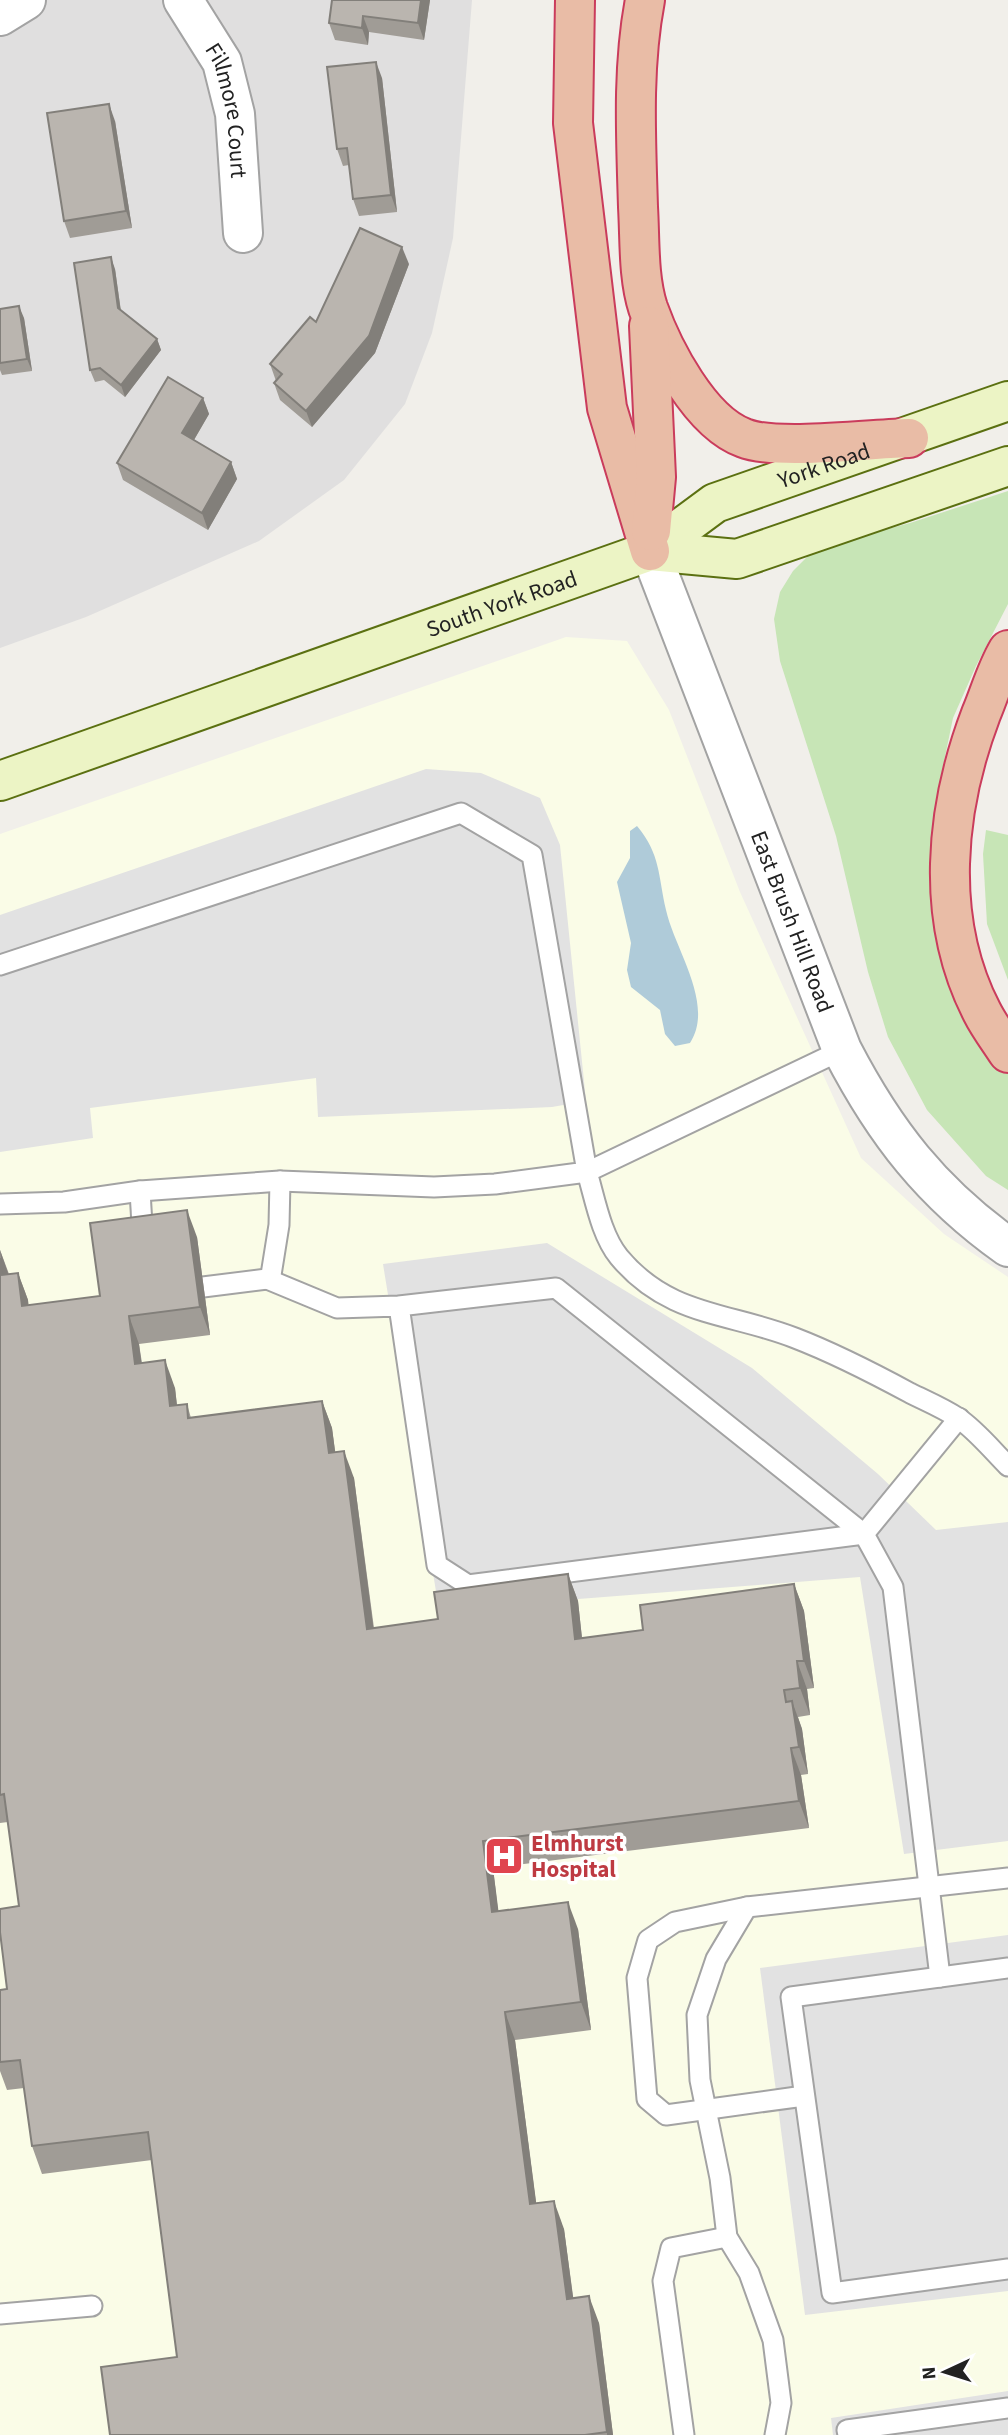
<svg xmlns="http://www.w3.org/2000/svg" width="1008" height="2435" viewBox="0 0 1008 2435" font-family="'Source Sans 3',sans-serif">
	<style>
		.residential { fill: #e0dfdf }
		.education { fill: #fafce7 }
		.grass { fill: #c7e5b6 }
		.parking { fill: #e2e2e2 }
		.water { fill: #afcbd9 }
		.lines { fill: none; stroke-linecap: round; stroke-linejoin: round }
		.service-casing { stroke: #a3a3a3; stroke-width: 23 }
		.minor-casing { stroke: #a3a3a3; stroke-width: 42 }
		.tertiary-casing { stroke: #a3a3a3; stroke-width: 42 }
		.secondary-casing { stroke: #5b7011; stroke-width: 42 }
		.trunk-casing { stroke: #ca3c5c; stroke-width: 42 }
		.service { stroke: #fff; stroke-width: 19 }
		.minor { stroke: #fff; stroke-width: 38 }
		.tertiary { stroke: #fff; stroke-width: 38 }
		.secondary { stroke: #ecf4c5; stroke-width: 38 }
		.trunk { stroke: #e9bca6; stroke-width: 38 }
		.wall { fill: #a09c96 }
		.shaded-wall { fill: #827f7a }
		.building { fill: #bab5af; stroke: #827f7a; stroke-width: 2 }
		.labels { text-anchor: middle; stroke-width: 7; stroke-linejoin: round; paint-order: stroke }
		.street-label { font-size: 23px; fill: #222; stroke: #fff }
		.health-label { font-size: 23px; font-weight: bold; fill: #be3a42; stroke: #fff; text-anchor: start }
	</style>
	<rect width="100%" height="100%" fill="#f1efea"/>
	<!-- residential -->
	<polygon class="residential" points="0,0 472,0 453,238 432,333 405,404 344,480 259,541 86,617 0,648"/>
	<!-- education -->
	<polygon class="education" points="566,637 627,641 669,710 740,892 861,1158 944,1234 1008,1277 1008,2435 0,2435 0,834"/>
	<!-- grass -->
	<g class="grass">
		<polygon points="1008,491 1008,604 976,666 953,718 936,800 935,865 997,1062 1008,1073 1008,1190 986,1176 927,1110 888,1037 868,972 836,836 780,661 774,619 780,592 793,571 816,548 910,523"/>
		<polygon points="986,830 1008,835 1008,980 987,924 983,854"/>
	</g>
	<!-- parking -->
	<g class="parking">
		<polygon points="426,769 481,773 540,798 560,845 586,1101 552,1107 318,1117 316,1078 90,1108 93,1138 0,1152 0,915"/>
		<polygon points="547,1243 752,1368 878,1474 936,1530 1008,1522 1008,1841 904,1854 860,1577 439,1610 383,1264"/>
		<polygon points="1008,1935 1008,2291 805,2315 760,1968"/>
		<polygon points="1008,2391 1008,2435 833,2435 831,2418"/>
	</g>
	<!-- water -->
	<path class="water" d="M 637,826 C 661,855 658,876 666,910 C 675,950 715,1004 690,1043 L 675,1046 L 665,1034 L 660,1010 L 631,987 L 627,970 L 631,943 L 617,882 L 630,858 L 630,831 Z"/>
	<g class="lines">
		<!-- service casing -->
		<g class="service-casing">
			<g id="service">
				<polyline points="0,965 461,813 532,855 587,1172 495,1184 434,1187 280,1181 140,1191 64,1202 0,1204"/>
				<path d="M 842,1050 L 587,1172 C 595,1199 601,1235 619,1257 C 669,1317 729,1312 795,1338 C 834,1353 873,1373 910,1393 C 926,1401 943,1408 958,1418 C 976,1430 992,1450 1008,1466"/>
				<polyline points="140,1191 143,1242"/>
				<polyline points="267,1279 337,1308 399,1306 437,1565 468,1585 864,1534 556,1288 399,1306"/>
				<polyline points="203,1287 267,1279 271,1275 279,1225 280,1181"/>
				<polyline points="747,1907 675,1922 648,1940 637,1978 647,2099 666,2115 804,2096"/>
				<polyline points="1008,1968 791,1997 832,2293 1008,2269"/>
				<polyline points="940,1977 893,1587 864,1534 959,1418"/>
				<polyline points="0,2314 92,2306"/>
				<polyline points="684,2435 663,2281 671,2248 727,2237"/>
				<polyline points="775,2435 781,2403 773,2340 749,2273 727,2237 720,2178 700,2080 697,2015 716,1959 747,1907 1008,1878"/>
				<polyline points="848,2435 847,2430 1008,2408"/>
			</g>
		</g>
		<!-- minor casing -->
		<g class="minor-casing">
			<g id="minor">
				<path id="s1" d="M 183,0 L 222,62 L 235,114 L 243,233"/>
				<polyline points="0,16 26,0"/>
			</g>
		</g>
		<!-- tertiary casing -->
		<g class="tertiary-casing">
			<g id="tertiary">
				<path id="s2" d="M 650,551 L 842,1050 C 885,1133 932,1193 1008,1247"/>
			</g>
		</g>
		<!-- secondary casing -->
		<g class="secondary-casing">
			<g id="secondary">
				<path id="s3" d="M 650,551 L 715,503 L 1008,401"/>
				<path id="s4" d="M 0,781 L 650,551 L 737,559 L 1008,466"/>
			</g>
		</g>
		<!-- trunk casing -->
		<g class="trunk-casing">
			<g id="trunk">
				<polyline points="575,0 573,123 607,408 650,551"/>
				<path d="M 645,0 C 632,68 636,138 638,207 C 640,240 638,277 648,308 C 663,350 700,422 744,438 C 776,451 871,439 909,438"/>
				<polyline points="649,326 656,477 651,531"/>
				<path d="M 1008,650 C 996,670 990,693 981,714 C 945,809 934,919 982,1012 C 989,1026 999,1039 1008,1053"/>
			</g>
		</g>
		<!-- service -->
		<use href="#service" class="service"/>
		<!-- minor -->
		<use href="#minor" class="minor"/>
		<!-- tertiary -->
		<use href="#tertiary" class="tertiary"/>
		<!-- secondary -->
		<use href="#secondary" class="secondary"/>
		<!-- trunk -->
		<use href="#trunk" class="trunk"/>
	</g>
	<!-- wall -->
	<g class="wall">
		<polygon points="332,0 430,0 424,40 369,32 368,45 335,40 329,23"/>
		<polygon points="382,78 397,212 359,216 353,199 349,165 343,166 337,149"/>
		<polygon points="115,121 132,228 70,238 64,221"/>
		<polygon points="409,264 375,353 312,427 280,400 274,383 276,381 270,364 316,322"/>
		<polygon points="115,269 121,311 157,339 161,350 125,397 104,380 95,382 90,370"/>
		<polygon points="0,309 24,318 32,371 2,375 0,370"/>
		<polygon points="203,398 209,414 194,440 231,462 237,479 208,530 123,480 117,463"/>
		<polygon points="197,1237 210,1335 139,1344 142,1363 175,1388 177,1405 187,1404 191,1418 322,1401 332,1428 335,1452 354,1478 374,1628 438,1619 568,1574 578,1601 582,1638 643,1630 794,1584 804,1611 814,1688 807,1689 810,1715 798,1717 802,1729 808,1774 801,1775 809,1828 493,1868 498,1911 578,1929 591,2030 515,2040 536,2203 564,2229 573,2298 599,2323 613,2435 110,2435 177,2357 152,2160 42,2174 32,2146 24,2088 7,2090 0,2071 0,1990 7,1989 19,1906 8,1822 0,1823 0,1250 9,1274 18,1273 28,1300 28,1306 100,1296"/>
	</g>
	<!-- shaded-wall -->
	<g class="shaded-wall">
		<polygon points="421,0 430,0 424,40 418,23"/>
		<polygon points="363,16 369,32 368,45 362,28"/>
		<polygon points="376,62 382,78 397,212 391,195"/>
		<polygon points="109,104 115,121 132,228 126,211"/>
		<polygon points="402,247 409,264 375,353 312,427 306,411"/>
		<polygon points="111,257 115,269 122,320 118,308"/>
		<polygon points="19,306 24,318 32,371 27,359"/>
		<polygon points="157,339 161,350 125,397 121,385"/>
		<polygon points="203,398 209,414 188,450 182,433"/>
		<polygon points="231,462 237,479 208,530 202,513"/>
		<polygon points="187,1210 197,1237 210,1335 200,1307"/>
		<polygon points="0,1250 8,1273 12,1302 2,1275"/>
		<polygon points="18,1273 28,1300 32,1334 22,1306"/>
		<polygon points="129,1316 139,1344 145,1391 135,1364"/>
		<polygon points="165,1360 175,1388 180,1434 170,1406"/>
		<polygon points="322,1401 332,1428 339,1480 329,1453"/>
		<polygon points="344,1451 354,1478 377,1656 367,1629"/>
		<polygon points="568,1574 578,1601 585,1667 575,1639"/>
		<polygon points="794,1584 804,1611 814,1688 804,1661"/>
		<polygon points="797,1661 807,1689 810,1715 800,1688"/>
		<polygon points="792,1701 802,1729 808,1774 799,1747"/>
		<polygon points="791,1748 801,1775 809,1828 799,1801"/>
		<polygon points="483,1841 493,1868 502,1939 492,1912"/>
		<polygon points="568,1902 578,1929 591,2030 581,2002"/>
		<polygon points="505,2012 515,2040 540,2232 530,2204"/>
		<polygon points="554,2201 564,2229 577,2326 567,2299"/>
		<polygon points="589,2296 599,2323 613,2435 607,2435 607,2432"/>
	</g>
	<!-- building -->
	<g class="building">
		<polygon points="332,0 421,0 418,23 363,16 362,28 329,23"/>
		<polygon points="376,62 391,195 353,199 347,148 337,149 327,67"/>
		<polygon points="109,104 126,211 64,221 47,113"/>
		<polygon points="360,228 402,247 369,336 306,411 274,383 282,374 270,364 310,317 316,322"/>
		<polygon points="111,257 118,308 157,339 121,385 100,368 90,370 74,263"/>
		<polygon points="19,306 27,359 0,363 0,309"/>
		<polygon points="168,377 203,398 182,433 231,462 202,513 117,463"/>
		<polygon points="187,1210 200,1307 129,1316 135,1364 165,1360 170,1406 187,1404 188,1418 322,1401 329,1453 344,1451 367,1629 438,1619 434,1592 568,1574 575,1639 643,1630 640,1605 794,1584 804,1661 797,1661 800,1688 784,1690 786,1702 792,1701 799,1747 791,1748 799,1801 483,1841 492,1912 568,1902 581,2002 505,2012 530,2204 554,2201 567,2299 589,2296 607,2432 585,2435 110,2435 101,2367 177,2357 148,2132 32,2146 20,2060 0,2062 0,1990 7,1989 0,1932 0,1909 19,1906 4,1794 0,1795 0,1258 2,1275 18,1273 22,1306 100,1296 90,1223"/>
	</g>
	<!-- icons -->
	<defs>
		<g id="hospital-square" transform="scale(2.0125)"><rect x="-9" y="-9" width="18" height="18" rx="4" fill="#e0444e" stroke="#fff"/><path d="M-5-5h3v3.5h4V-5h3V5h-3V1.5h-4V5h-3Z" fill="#fff"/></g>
	</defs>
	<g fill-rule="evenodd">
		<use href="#hospital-square" x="504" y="1856"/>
	</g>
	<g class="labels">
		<!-- street labels -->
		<g class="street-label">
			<text dy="8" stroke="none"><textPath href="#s1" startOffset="122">Fillmore Court</textPath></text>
			<text dy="8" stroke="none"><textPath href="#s3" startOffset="196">York Road</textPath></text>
			<text dy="8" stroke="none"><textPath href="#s4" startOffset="532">South York Road</textPath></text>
			<text dy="8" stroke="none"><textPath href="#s2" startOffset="397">East Brush Hill Road</textPath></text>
		</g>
		<!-- health labels -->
		<g class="health-label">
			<text x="531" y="1851">Elmhurst<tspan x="531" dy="26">Hospital</tspan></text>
		</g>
	</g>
	<!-- north arrow -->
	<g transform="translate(945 2372) rotate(266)" stroke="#ffffff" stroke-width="5" paint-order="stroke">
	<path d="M0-5L12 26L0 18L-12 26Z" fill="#222222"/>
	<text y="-10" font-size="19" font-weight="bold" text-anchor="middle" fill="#222222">N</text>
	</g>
</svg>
